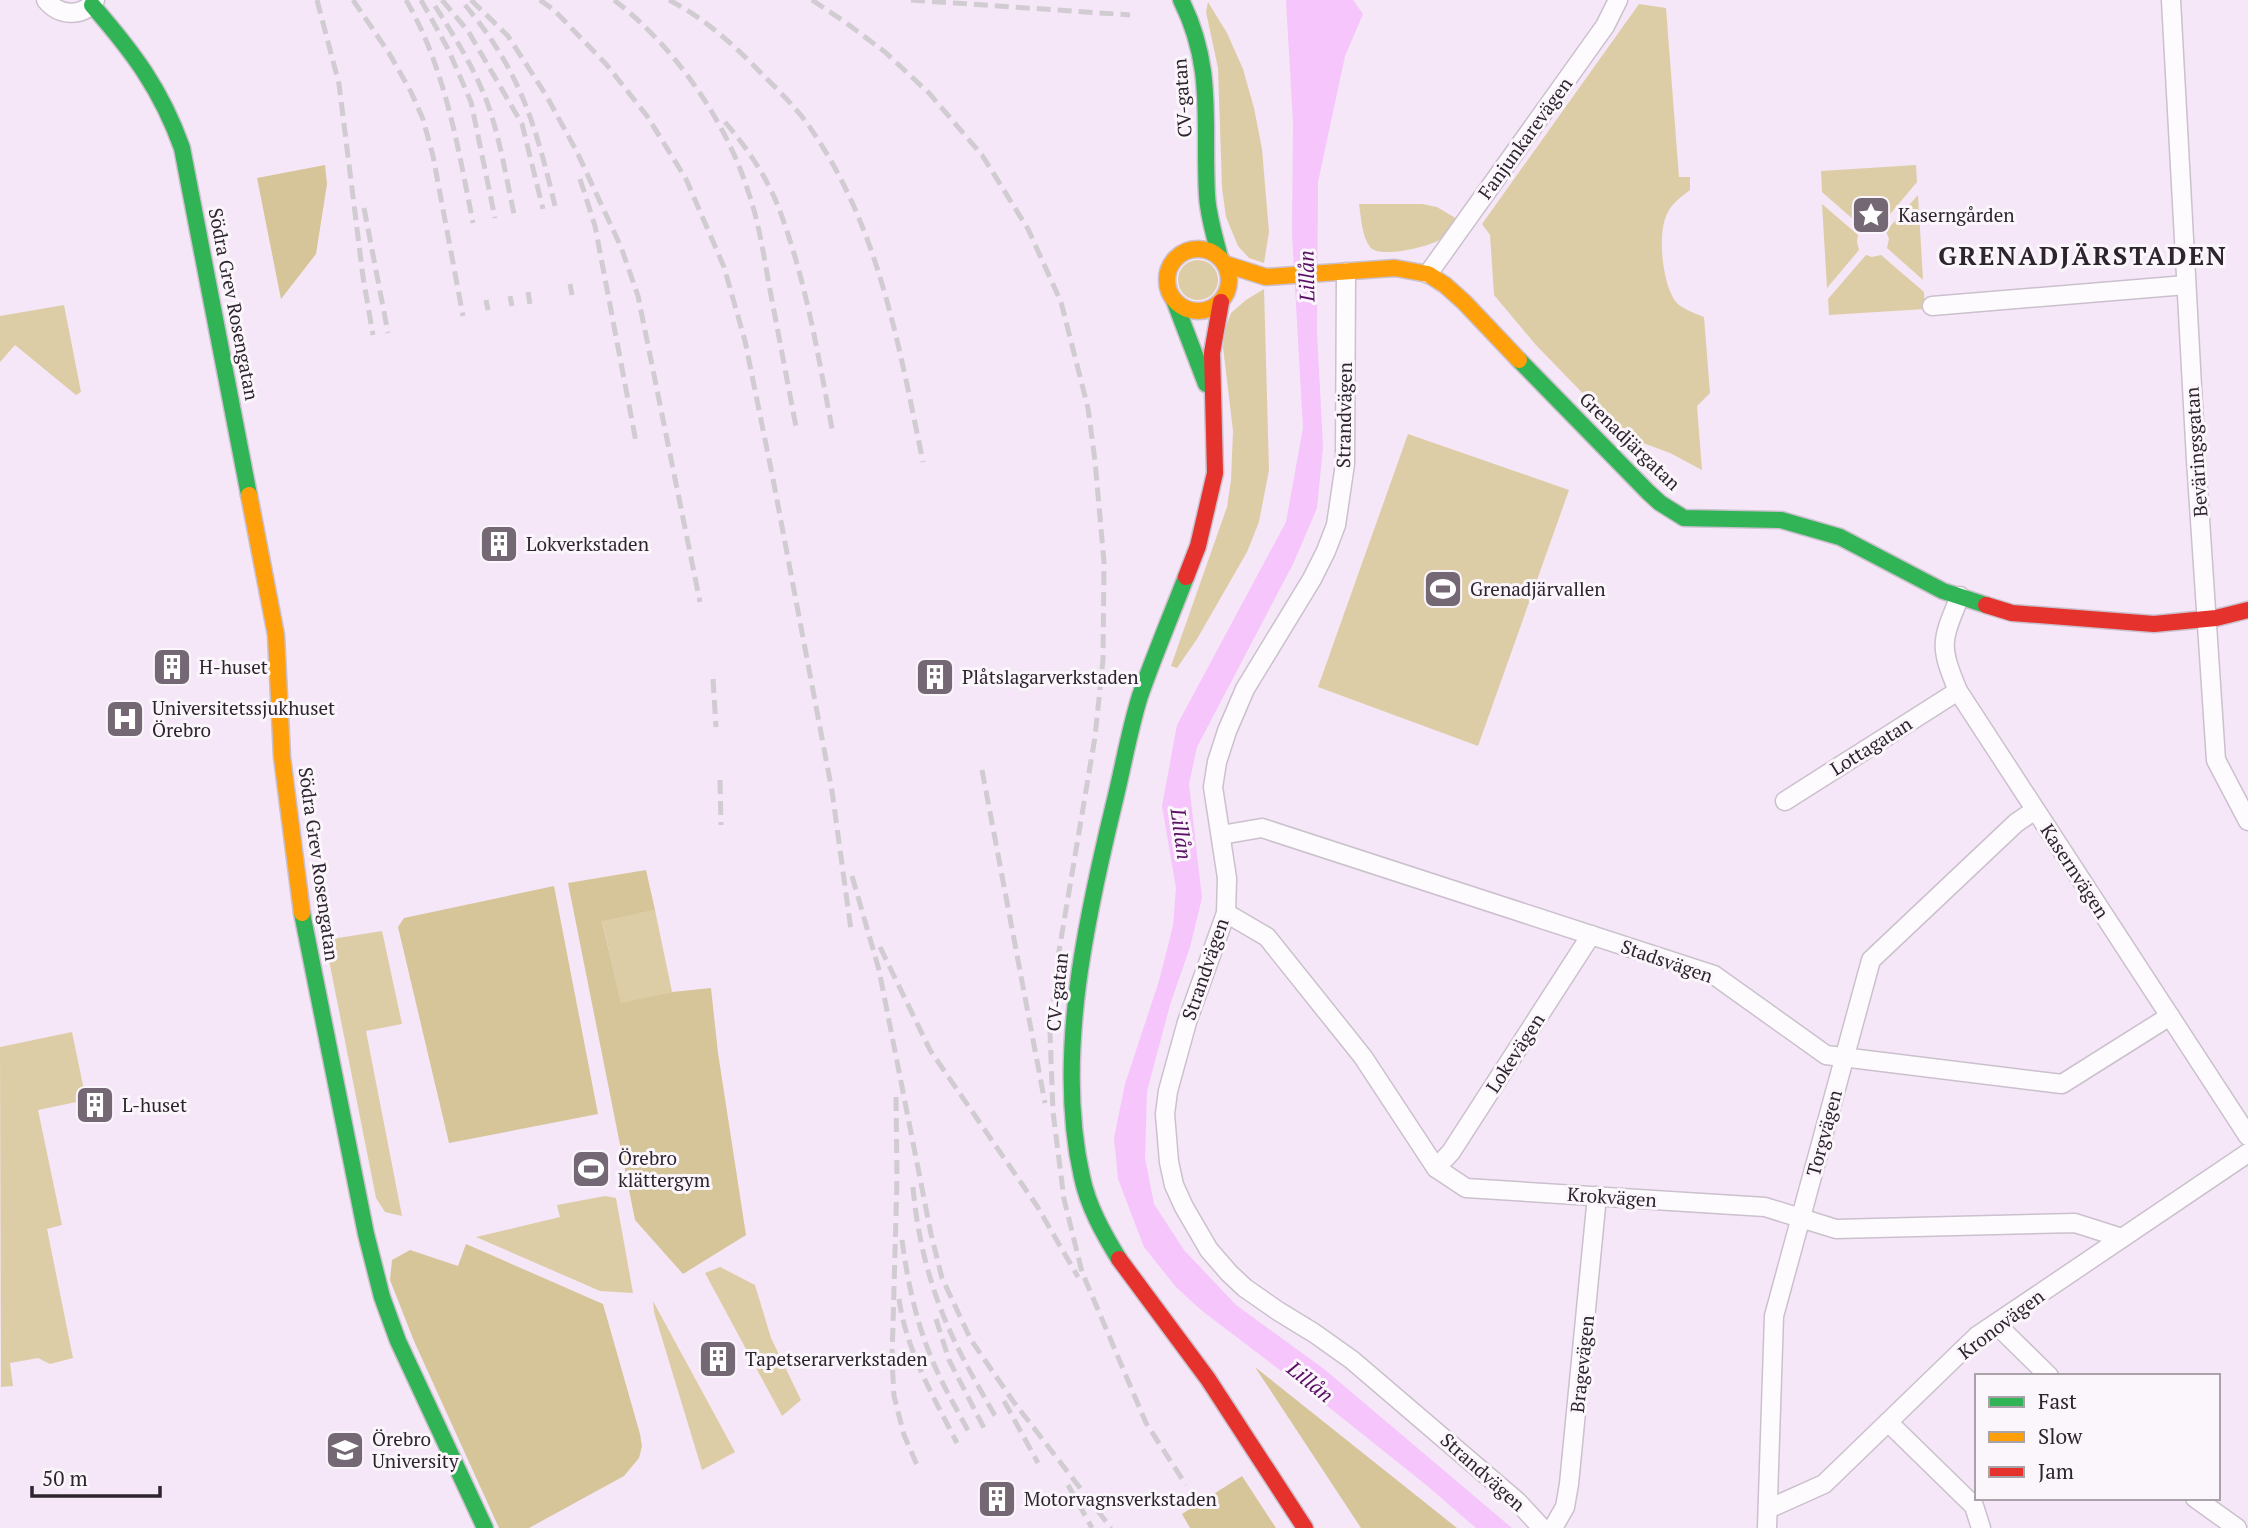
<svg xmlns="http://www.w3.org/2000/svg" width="2248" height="1528" viewBox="0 0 2248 1528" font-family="'PT Serif',serif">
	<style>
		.green { fill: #ddcda6 }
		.forest { fill: #d6c599 }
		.water { fill: #f5c5fb }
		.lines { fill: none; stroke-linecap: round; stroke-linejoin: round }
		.street-casing { stroke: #cbc0cd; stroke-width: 21 }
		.fast-casing { stroke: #cbc0cd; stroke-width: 19 }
		.slow-casing { stroke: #cbc0cd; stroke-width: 19 }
		.jam-casing { stroke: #cbc0cd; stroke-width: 19 }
		.street { stroke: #fefbfe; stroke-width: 18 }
		.fast { stroke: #30b455; stroke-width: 16 }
		.slow { stroke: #ff9f0a; stroke-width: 16 }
		.jam { stroke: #e5322d; stroke-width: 16 }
		.rail { stroke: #d0ccd1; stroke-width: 5; stroke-dasharray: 14 7; stroke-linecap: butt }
		.labels { text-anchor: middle; stroke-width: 6; stroke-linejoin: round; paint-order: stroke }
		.street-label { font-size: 19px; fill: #2d242e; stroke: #fbf6fb }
		.poi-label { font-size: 19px; fill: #2d242e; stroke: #fbf6fb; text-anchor: start }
		.water-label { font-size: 21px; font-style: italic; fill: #5a0f64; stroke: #fbf6fb }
		.district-label { font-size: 26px; font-weight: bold; letter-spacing: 2px; fill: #2d242e; stroke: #fbf6fb }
	</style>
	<rect width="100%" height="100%" fill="#f5e7f7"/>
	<!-- green -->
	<g class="green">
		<polygon points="1208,2 1227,33 1243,69 1254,108 1262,149 1269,232 1264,263 1249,258 1238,246 1226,217 1222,188 1218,68 1206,12"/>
		<path d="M 1639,4 L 1666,8 L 1679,177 L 1690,177 L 1690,190 C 1681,197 1672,203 1667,214 C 1657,233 1662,290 1679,305 C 1686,310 1696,314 1704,317 L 1710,393 L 1697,406 L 1702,470 L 1670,453 L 1624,436 L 1535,344 L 1494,295 L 1490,235 L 1482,224 Z"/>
		<polygon points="1916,165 1917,182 1880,226 1871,225 1863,228 1822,192 1821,171"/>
		<polygon points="1918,195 1923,280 1887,248 1889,239 1886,231"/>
		<path d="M 1359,204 L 1422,204 L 1437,207 L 1457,219 C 1452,227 1447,234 1439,240 C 1428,247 1379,259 1370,247 C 1362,237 1361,217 1359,204 Z"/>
		<polygon points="1822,204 1858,235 1857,242 1859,250 1827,288"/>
		<polygon points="1866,255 1872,257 1881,255 1924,292 1925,309 1829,315 1828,299"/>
		<circle cx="1198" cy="280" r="20"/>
		<polygon points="1264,289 1269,470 1259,522 1247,552 1197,639 1177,668 1171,666 1227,507 1231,480 1233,431 1223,347 1226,326 1231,313 1246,300"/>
		<polygon points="64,305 81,392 76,395 15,345 0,362 0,316"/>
		<polygon points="1408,434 1569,490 1478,746 1318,687"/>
		<polygon points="655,910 672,992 621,1004 602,920"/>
		<polygon points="382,931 402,1024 366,1031 402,1216 385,1212 376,1198 326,945 332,939"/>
		<polygon points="72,1032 86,1100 38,1110 62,1225 47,1229 73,1358 50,1364 38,1358 10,1363 13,1386 1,1387 0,1047"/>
		<polygon points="605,1196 616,1198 633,1293 600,1291 476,1237 560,1217 557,1205"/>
		<polygon points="720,1267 755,1285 771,1338 801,1400 782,1416 705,1273"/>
		<polygon points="653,1301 735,1452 702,1470 654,1312"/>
	</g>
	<!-- forest -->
	<g class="forest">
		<polygon points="325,165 327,184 316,254 281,299 257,178"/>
		<polygon points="646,870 655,910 602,921 621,1003 672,992 711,988 718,1053 746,1235 683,1274 635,1220 568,883"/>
		<polygon points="554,886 598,1114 449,1143 398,927 404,918"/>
		<polygon points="466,1244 603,1304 640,1434 642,1446 639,1458 624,1476 529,1528 499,1528 414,1341 390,1280 392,1260 410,1250 458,1266"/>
		<polygon points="1255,1367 1457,1528 1361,1528"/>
		<polygon points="1242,1476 1276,1528 1190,1528 1182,1514"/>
	</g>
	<!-- water -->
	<polygon class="water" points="1286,0 1353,0 1363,14 1345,56 1318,182 1317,332 1323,447 1317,508 1293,564 1197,747 1189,784 1202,898 1190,947 1170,1005 1147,1091 1145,1158 1154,1204 1184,1250 1236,1305 1324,1369 1512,1528 1476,1528 1425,1484 1331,1409 1201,1310 1176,1287 1144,1247 1118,1179 1114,1138 1125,1084 1159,981 1173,926 1176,888 1162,806 1177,725 1286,522 1303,428 1292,234 1293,123"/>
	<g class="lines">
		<!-- street casing -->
		<g class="street-casing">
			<g id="street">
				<path d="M 46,0 C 59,16 82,18 95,0"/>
				<polyline points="2171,0 2196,460 2216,760 2248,821"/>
				<polyline points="1346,272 1345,464 1336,525 1326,551 1312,579 1245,689 1227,731 1217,762 1213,787 1227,878 1226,913 1187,1022 1168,1091 1165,1114 1169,1162 1174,1185 1184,1207 1209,1250 1229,1273 1245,1288 1278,1311 1314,1333 1352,1360 1518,1502 1542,1528"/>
				<polyline points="1428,274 1605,26 1618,0"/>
				<polyline points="1932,306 2186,285"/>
				<path d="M 1960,596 C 1941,642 1939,645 1958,691 L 2248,1136"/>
				<polyline points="1785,801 1958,691"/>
				<polyline points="1221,835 1262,828 1714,975 1826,1055 2062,1084 2170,1016"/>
				<polyline points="1226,913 1267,937 1363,1057 1436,1168 1466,1188 1765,1207 1836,1229 2075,1223 2122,1238"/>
				<polyline points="1436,1168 1451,1152 1591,935"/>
				<polyline points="1996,1324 2049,1376"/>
				<polyline points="1888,1422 1974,1506 1981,1528"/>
				<polyline points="2195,1498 2237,1528"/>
				<polyline points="1768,1509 1824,1484 1977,1336 2248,1153"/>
				<polyline points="1553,1528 1565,1507 1569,1484 1597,1196"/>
				<polyline points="1767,1528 1774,1316 1871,960 2016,823 2035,810"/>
			</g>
		</g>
		<!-- fast casing -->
		<g class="fast-casing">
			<g id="fast">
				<path d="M 1181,0 C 1215,68 1203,123 1207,195 C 1208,216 1215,237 1220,258"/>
				<path d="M 92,5 C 133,52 161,89 182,148 L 249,495"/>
				<polyline points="1174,300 1206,384"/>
				<polyline points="1519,360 1648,492 1660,503 1684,518 1781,520 1840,537 1943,591 1986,605"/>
				<polyline points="302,913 366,1234 382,1297 398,1341 485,1528"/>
				<path d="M 1119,1259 C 1103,1233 1088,1206 1082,1177 C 1055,1059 1086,919 1114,804 C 1123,768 1129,731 1140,696 C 1154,656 1171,616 1186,577"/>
			</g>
		</g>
		<!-- slow casing -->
		<g class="slow-casing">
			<g id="slow">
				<circle cx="1198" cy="280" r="31"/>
				<polyline points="1225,264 1266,277 1395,268 1428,274 1445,285 1464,302 1519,360"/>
				<polyline points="249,495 276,635 282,757 302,913"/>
			</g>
		</g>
		<!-- jam casing -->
		<g class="jam-casing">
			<g id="jam">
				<polyline points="1186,577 1198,546 1215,473 1212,353 1221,302"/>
				<polyline points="1986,605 2012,613 2154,624 2216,618 2248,610"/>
				<polyline points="1119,1259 1208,1379 1305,1528"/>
			</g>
		</g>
		<!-- street -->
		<use href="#street" class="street"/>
		<!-- fast -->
		<use href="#fast" class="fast"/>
		<!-- slow -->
		<use href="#slow" class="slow"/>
		<!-- jam -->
		<use href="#jam" class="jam"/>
		<!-- rail -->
		<g class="rail">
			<polyline points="317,0 339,84 363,277 373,335"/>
			<polyline points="353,0 389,53 411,92 423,119 433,156 463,316"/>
			<path d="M 406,0 C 445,67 458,147 473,223"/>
			<polyline points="421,0 448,49 471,102 495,218"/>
			<polyline points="442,0 468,31 522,124 543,209"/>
			<polyline points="471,0 508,36 546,95 577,152 621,247 638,296 700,602"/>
			<polyline points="540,0 554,10 606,64 647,116 686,179 724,267 745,341 773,479 832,791 851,930"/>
			<path d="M 614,0 C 674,46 725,119 748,191 C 759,222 764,257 770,290 C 779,337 788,385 797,432"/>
			<path d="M 669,0 C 704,18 733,44 760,72 C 778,90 799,110 813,132 C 880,231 899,347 923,462"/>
			<polyline points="812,0 845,22 885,52 929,93 982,155 1028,229 1061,302 1088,408 1095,461 1104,562 1103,660 1095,737 1057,963 1050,1032 1053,1112 1064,1199 1082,1272 1146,1423 1186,1485"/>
			<polyline points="911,0 1130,15"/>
			<path d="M 465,5 C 520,70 536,126 555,206"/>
			<path d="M 435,6 C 455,37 474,68 487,102 C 500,138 506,177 514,214"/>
			<path d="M 725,122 C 748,149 769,180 781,214 C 807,285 819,360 833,434"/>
			<polyline points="580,179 595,226 636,442"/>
			<polyline points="364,208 388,333"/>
			<polyline points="570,284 572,295"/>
			<polyline points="528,292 530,304"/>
			<polyline points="510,296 512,306"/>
			<polyline points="486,300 488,310"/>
			<polyline points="713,679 716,727"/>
			<polyline points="982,770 1045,1103"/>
			<polyline points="720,780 721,825"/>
			<polyline points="852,876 879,970 931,1234 942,1278 971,1340 1013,1401 1111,1528"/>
			<polyline points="880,947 930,1050 1037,1206 1078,1277"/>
			<polyline points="896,1097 897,1178 892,1360 894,1396 904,1435 917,1465"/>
			<path d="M 913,1187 C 917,1235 929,1284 949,1329 C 963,1361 981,1391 998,1421"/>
			<path d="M 902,1240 C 907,1278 915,1317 929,1352 C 940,1381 956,1408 971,1436"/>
			<path d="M 899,1299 C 906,1350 934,1398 957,1443"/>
			<polyline points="936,1319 949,1360 984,1428"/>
			<polyline points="1004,1401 1038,1463"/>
			<polyline points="1068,1485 1092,1528"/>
		</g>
	</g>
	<!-- icons -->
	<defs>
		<g id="sight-square" transform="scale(2.0125)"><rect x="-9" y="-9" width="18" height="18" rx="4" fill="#736874" stroke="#fbf6fb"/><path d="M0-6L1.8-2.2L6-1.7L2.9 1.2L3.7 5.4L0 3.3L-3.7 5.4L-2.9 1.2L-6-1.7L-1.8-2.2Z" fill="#fff"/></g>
		<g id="building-square" transform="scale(2.0125)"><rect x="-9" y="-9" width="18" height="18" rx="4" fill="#736874" stroke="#fbf6fb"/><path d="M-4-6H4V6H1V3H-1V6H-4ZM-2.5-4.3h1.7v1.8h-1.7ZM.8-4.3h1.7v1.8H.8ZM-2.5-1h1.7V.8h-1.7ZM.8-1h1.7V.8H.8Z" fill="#fff"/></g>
		<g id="stadium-square" transform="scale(2.0125)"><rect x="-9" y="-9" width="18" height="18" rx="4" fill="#736874" stroke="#fbf6fb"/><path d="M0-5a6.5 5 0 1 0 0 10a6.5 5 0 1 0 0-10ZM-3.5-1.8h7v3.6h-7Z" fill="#fff"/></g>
		<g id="hospital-square" transform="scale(2.0125)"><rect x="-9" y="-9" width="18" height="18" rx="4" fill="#736874" stroke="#fbf6fb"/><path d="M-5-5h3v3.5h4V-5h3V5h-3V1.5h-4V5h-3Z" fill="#fff"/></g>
		<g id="university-square" transform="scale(2.0125)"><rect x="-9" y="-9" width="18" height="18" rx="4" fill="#736874" stroke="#fbf6fb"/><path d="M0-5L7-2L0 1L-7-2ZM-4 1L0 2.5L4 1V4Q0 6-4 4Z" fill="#fff"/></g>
	</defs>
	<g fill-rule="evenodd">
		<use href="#sight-square" x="1871" y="215"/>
		<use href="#building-square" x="499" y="544"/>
		<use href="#stadium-square" x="1443" y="589"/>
		<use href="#building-square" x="172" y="667"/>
		<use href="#building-square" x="935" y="677"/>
		<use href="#hospital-square" x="125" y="719"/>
		<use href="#building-square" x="95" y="1105"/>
		<use href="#stadium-square" x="591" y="1169"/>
		<use href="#building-square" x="718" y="1359"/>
		<use href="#university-square" x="345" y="1450"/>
		<use href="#building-square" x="997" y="1499"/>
	</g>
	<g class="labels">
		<!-- street labels -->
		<g class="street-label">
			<text transform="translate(1182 98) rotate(-94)" y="7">CV-gatan</text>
			<text transform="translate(1525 138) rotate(-54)" y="7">Fanjunkarevägen</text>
			<text transform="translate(234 304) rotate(79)" y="7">Södra Grev Rosengatan</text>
			<text transform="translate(1344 415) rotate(-89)" y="7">Strandvägen</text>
			<text transform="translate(1630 441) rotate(44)" y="7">Grenadjärgatan</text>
			<text transform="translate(2196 452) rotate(-94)" y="7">Beväringsgatan</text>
			<text transform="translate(1871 746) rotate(-32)" y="7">Lottagatan</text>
			<text transform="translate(319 864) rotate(82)" y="7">Södra Grev Rosengatan</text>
			<text transform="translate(2075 871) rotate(57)" y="7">Kasernvägen</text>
			<text transform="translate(1667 961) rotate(19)" y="7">Stadsvägen</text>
			<text transform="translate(1205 969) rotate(-71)" y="7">Strandvägen</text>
			<text transform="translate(1057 992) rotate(-84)" y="7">CV-gatan</text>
			<text transform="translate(1515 1053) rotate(-57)" y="7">Lokevägen</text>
			<text transform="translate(1824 1133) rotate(-75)" y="7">Torgvägen</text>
			<text transform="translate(1612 1197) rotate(4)" y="7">Krokvägen</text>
			<text transform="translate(2001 1324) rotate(-37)" y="7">Kronovägen</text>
			<text transform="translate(1582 1364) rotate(-84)" y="7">Bragevägen</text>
			<text transform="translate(1483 1472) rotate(42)" y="7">Strandvägen</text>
		</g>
		<!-- poi labels -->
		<g class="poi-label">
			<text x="1898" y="222">Kaserngården</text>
			<text x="526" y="551">Lokverkstaden</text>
			<text x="1470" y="596">Grenadjärvallen</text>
			<text x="199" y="674">H-huset</text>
			<text x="962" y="684">Plåtslagarverkstaden</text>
			<text x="152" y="715">Universitetssjukhuset<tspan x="152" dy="22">Örebro</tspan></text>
			<text x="122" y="1112">L-huset</text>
			<text x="618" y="1165">Örebro<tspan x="618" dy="22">klättergym</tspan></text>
			<text x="745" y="1366">Tapetserarverkstaden</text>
			<text x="372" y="1446">Örebro<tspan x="372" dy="22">University</tspan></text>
			<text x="1024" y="1506">Motorvagnsverkstaden</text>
		</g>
		<!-- water labels -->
		<g class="water-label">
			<text transform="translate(1307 276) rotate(-91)" y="7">Lillån</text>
			<text transform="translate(1181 834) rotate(82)" y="7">Lillån</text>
			<text transform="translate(1310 1382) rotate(39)" y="7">Lillån</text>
		</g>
		<!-- district labels -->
		<g class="district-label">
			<text x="2083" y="265">GRENADJÄRSTADEN</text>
		</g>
	</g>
	<!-- legend -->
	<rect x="1975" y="1374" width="245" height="126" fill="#fbf6fb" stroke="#a9a2a9" stroke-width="2"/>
	<rect x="1989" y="1397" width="35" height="10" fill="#30b455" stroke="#a9a2a9" stroke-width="2"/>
	<text x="2038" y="1409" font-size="21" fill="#2d242e">Fast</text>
	<rect x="1989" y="1432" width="35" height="10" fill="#ff9f0a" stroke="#a9a2a9" stroke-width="2"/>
	<text x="2038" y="1444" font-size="21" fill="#2d242e">Slow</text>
	<rect x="1989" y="1467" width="35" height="10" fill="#e5322d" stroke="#a9a2a9" stroke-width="2"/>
	<text x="2038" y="1479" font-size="21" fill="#2d242e">Jam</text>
	<!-- scale -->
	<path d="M32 1486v10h128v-10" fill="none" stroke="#2d242e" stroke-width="3.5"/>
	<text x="42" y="1486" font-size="21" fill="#2d242e" stroke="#fbf6fb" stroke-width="5" paint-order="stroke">50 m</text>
</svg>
